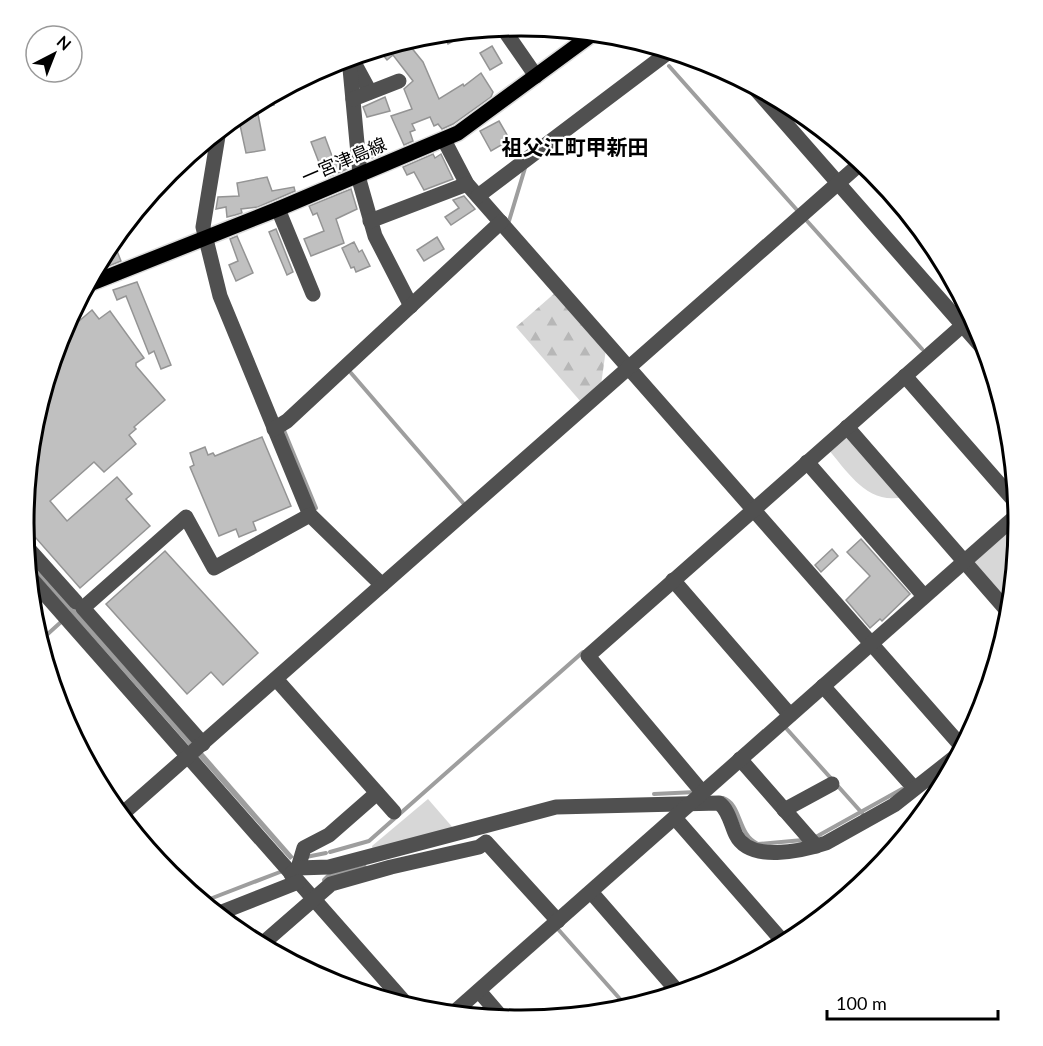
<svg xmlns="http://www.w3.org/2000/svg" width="1043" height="1046" viewBox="0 0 1043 1046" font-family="Lato,'Noto Sans JP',sans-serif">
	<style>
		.green { fill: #d7d7d7 }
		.forest { fill: url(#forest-firs) }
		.water { fill: #9e9e9e }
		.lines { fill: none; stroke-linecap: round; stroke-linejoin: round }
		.stream { stroke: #9e9e9e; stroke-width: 4 }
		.building { fill: #c0c0c0; stroke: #949494; stroke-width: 1.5 }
		.major-casing { stroke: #dbdbdb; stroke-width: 18 }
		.minor { stroke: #505050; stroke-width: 15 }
		.major { stroke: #000; stroke-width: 15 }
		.labels { text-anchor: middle; stroke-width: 4.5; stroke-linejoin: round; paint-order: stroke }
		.street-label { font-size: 18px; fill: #000; stroke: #fff }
		.quarter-label { font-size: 21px; font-weight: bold; fill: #000; stroke: #fff }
		.rim { fill: none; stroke: #000; stroke-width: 3 }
	</style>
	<defs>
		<pattern id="forest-firs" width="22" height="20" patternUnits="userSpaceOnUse" patternTransform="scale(1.5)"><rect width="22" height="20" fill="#d7d7d7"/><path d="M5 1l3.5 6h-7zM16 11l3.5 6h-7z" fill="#b7b7b7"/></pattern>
	</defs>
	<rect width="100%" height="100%" fill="#fff"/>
	<!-- green -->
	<g class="green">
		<path d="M 844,433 L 903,497 C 867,505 848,472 827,448 Z"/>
		<polygon points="1019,519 1019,523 1011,608 971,560"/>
		<polygon points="428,799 454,829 373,850 372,846"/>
	</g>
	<!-- forest -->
	<polygon class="forest" points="556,292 606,349 601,385 581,402 516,327"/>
	<!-- water -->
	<polygon class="water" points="27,551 294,857 290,860 28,564"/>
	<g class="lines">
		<!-- stream -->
		<g class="stream">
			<polyline points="669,66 797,210"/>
			<polyline points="509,221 525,168"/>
			<polyline points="807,221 922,349"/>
			<polyline points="963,321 971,314"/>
			<polyline points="351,373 464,504"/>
			<polyline points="283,428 316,508 313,510"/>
			<polyline points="40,641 61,622"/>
			<polyline points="785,727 862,813"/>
			<polyline points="654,794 696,792"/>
			<path d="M 723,798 C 742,804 737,835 758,844 L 803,840"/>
			<polyline points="814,838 902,789"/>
			<polyline points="330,852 369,841 583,652"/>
			<polyline points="306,857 326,853"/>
			<polyline points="324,880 328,876 365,867"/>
			<polyline points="202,902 280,872"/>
			<polyline points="557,928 628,1008"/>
		</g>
	</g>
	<!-- building -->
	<g class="building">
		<polygon points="473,30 448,44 442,33 451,32"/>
		<polygon points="406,41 423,62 439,99 463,84 464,86 481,73 493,92 491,97 453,124 442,129 438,124 434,126 430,117 412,124 415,130 410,132 413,141 404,145 391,116 412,109 404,89 413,81 393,55 387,60 378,49"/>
		<polygon points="492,46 502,63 490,70 480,53"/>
		<polygon points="271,95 274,105 257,109 265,150 246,153 240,125 228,128 227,124 245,109"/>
		<polygon points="385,97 390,111 367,117 363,107"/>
		<polygon points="499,121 510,140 491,151 480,131"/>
		<polygon points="325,137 332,156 348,154 350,168 325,178 311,142"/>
		<polygon points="370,142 373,151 380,150 381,155 368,159 367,143"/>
		<polygon points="433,154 435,158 441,154 453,179 424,190 414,172 407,175 403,167"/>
		<polygon points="267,177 272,191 294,187 295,191 258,207 241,209 242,213 235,215 227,217 226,207 216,209 218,197 239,196 237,183"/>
		<polygon points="351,189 357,209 336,219 344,243 311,256 304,239 324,231 317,213 313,215 309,206"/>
		<polygon points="464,196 475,209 451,225 445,217 459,208 453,200"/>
		<polygon points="276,229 293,272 287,275 269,232"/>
		<polygon points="237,236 253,273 236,281 229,265 238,261 230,239"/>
		<polygon points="437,237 444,249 424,261 417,250"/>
		<polygon points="354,242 359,252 362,250 370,266 356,272 354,267 351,268 342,248"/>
		<polygon points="117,251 121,261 99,270 97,266 103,256"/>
		<polygon points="137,282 171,365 161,369 154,351 149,354 126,296 117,300 113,290"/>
		<polygon points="92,310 99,319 110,311 144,358 136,363 136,366 165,400 134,427 136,429 129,435 136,444 104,472 94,462 50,501 67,521 117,477 132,494 126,499 150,526 80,588 36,538 34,540 25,534 29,530 24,523 34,426 60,338 65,334 63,331 67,322 72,327"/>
		<polygon points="262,437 291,506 253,522 256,530 239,537 236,529 219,536 190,467 194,465 190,453 205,447 208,455 213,453 215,456"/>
		<polygon points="861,539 910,594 882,621 880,619 870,628 846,600 870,576 847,552"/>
		<polygon points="832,549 838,556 821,572 815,565"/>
		<polygon points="165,551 258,653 223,685 211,672 187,694 106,604"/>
	</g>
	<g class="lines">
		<!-- major casing -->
		<g class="major-casing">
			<polyline id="major" points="87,285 278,209 458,133 594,33"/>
		</g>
		<!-- minor -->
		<g class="minor">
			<polyline points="502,27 536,76"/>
			<polyline points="351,57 370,92"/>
			<polyline points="349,58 360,175"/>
			<polyline points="752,85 987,353"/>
			<polyline points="353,99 399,81"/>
			<polyline points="219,130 203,227 220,296 310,515 382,585"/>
			<polyline points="444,140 467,184 963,748"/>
			<polyline points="358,176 375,236 411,306"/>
			<polyline points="478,196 670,51"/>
			<polyline points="278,209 313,294"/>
			<polyline points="370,221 467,184"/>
			<polyline points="905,376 1017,504"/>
			<polyline points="847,427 1010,614"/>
			<polyline points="274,429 287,421 501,222"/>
			<polyline points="807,462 924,596"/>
			<polyline points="26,546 76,602"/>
			<polyline points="29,576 408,1006"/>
			<polyline points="673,580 790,715"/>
			<polyline points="276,679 394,812"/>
			<polyline points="823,686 914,788"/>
			<polyline points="203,744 83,608 186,517 214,568 310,515"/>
			<polyline points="740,759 816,846"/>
			<polyline points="703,793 588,656 963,325"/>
			<polyline points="784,810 832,784"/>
			<polyline points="121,815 862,162"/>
			<polyline points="675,818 785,944"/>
			<polyline points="298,868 304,848 329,835 377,793"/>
			<path d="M 291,874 L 298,868 L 329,867 L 556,807 L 719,803 C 729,810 731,825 736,835 C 750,863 802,851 826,843 L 894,805 L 960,753"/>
			<polyline points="591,892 679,993"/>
			<polyline points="217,914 298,882"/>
			<polyline points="261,945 331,884 391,867 479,847 486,842 558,921"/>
			<polyline points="479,991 503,1019"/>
			<polyline points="452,1014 1018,514"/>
		</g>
		<!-- major -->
		<use href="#major" class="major"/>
	</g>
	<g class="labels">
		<!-- street labels -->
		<g class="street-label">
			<text transform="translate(344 161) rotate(-23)" y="6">一宮津島線</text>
		</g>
		<!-- quarter labels -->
		<g class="quarter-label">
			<text x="575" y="155">祖父江町甲新田</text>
		</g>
	</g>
	<!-- crop -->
	<path d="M0 0H1043V1046H0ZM34 523a487 487 0 1 1 974 0a487 487 0 1 1-974 0Z" fill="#fff" fill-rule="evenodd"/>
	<path class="rim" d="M34 523a487 487 0 1 1 974 0a487 487 0 1 1-974 0Z"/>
	<!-- north arrow -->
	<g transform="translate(54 54) rotate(42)"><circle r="28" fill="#ffffff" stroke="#999999" stroke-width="1.5"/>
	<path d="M0-4.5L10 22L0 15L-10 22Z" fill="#000000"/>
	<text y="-9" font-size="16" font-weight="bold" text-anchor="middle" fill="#000000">N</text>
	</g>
	<!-- scale -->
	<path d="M827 1010v9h171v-9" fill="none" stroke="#000000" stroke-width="3"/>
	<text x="836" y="1010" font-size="18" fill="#000000" stroke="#ffffff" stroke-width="4.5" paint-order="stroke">100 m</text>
</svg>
